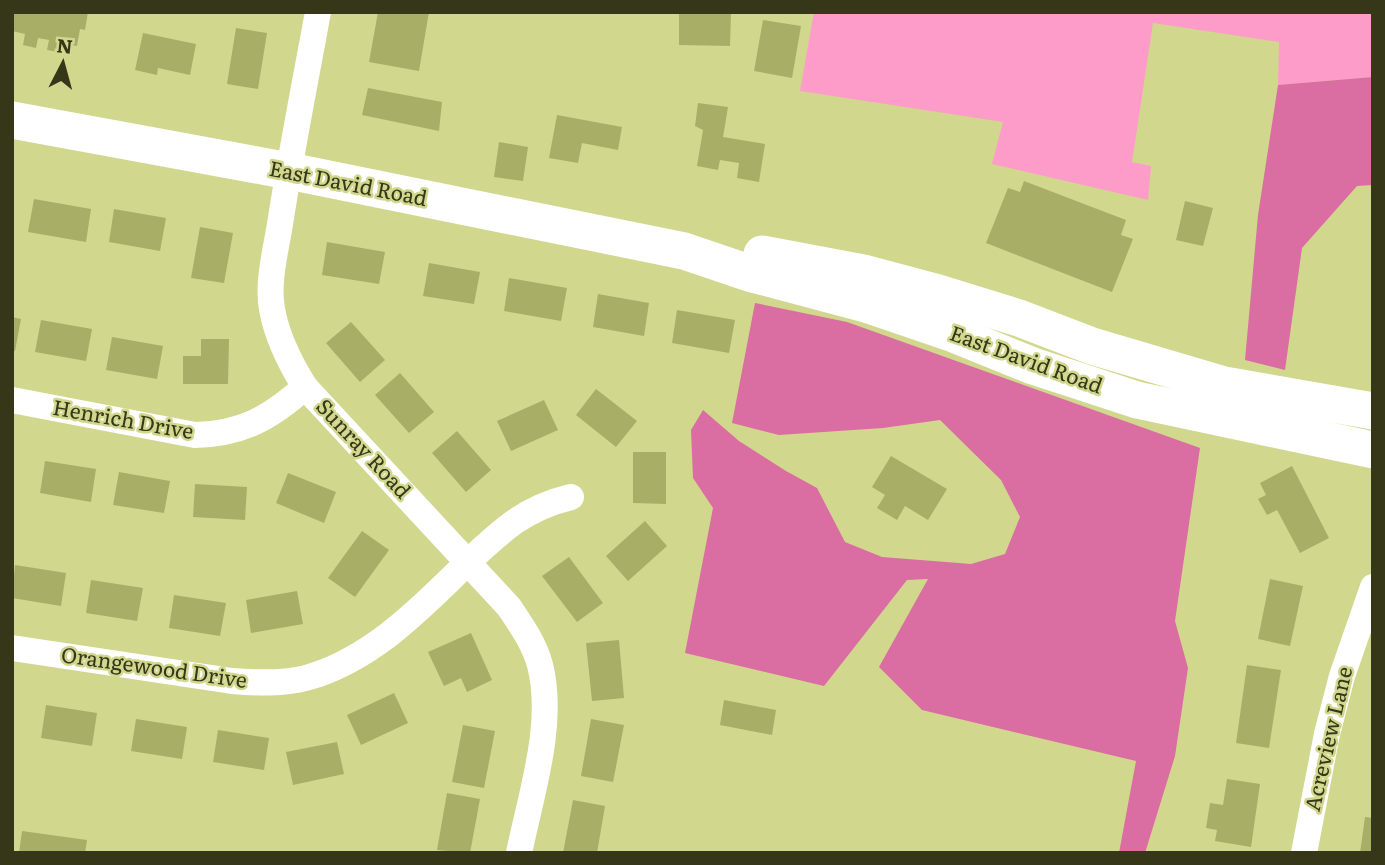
<svg xmlns="http://www.w3.org/2000/svg" width="1385" height="865" viewBox="0 0 1385 865" font-family="Literata,serif">
	<style>
		.green { fill: #fd9cc8 }
		.forest { fill: #da6da1 }
		.building { fill: #a9ae66 }
		.lines { fill: none; stroke-linecap: round; stroke-linejoin: round }
		.street { stroke: #fff; stroke-width: 26 }
		.secondary { stroke: #fff; stroke-width: 37 }
		.labels { text-anchor: middle; stroke-width: 5; stroke-linejoin: round; paint-order: stroke }
		.street-label { font-size: 21px; fill: #353718; stroke: #d2d78e }
	</style>
	<rect width="100%" height="100%" fill="#d2d78e"/>
	<!-- green -->
	<polygon class="green" points="814,12 1373,12 1373,77 1278,85 1279,42 1153,23 1132,162 1151,166 1148,200 992,164 1003,122 800,91"/>
	<!-- forest -->
	<g class="forest">
		<polygon points="1373,77 1373,185 1357,186 1302,248 1285,370 1245,360 1258,215 1278,85"/>
		<polygon points="755,303 847,322 1200,448 1175,621 1188,668 1175,756 1145,853 1119,853 1136,761 922,710 879,667 928,579 907,580 824,686 685,653 713,508 693,478 691,430 703,410 739,441 786,471 817,488 845,542 882,557 971,564 1005,554 1020,517 1001,480 940,420 883,428 779,435 732,423"/>
	</g>
	<!-- building -->
	<g class="building">
		<polygon points="12,12 88,12 85,30 80,29 77,46 61,43 59,52 47,50 49,40 38,38 36,48 23,45 25,34 12,31"/>
		<polygon points="378,12 429,12 419,71 369,62"/>
		<polygon points="679,12 731,12 730,46 679,45"/>
		<polygon points="763,20 801,26 792,78 754,71"/>
		<polygon points="236,28 267,33 258,89 227,84"/>
		<polygon points="143,33 196,44 190,75 158,68 157,75 135,70"/>
		<polygon points="368,88 442,102 439,131 362,115"/>
		<polygon points="698,103 728,107 723,137 765,144 759,182 737,178 739,163 720,160 718,170 697,166 703,130 695,126"/>
		<polygon points="557,115 622,127 618,150 582,143 578,163 549,158"/>
		<polygon points="499,142 528,147 523,181 494,177"/>
		<polygon points="1024,181 1126,220 1121,235 1133,239 1112,292 986,243 1008,188 1020,192"/>
		<polygon points="34,199 91,209 86,242 28,232"/>
		<polygon points="1185,201 1213,208 1203,246 1176,240"/>
		<polygon points="114,209 166,218 160,251 109,242"/>
		<polygon points="200,227 233,233 224,283 191,278"/>
		<polygon points="327,242 385,252 379,284 322,275"/>
		<polygon points="429,263 480,272 474,304 423,296"/>
		<polygon points="509,278 567,288 561,321 504,311"/>
		<polygon points="598,294 649,303 644,336 593,327"/>
		<polygon points="677,310 735,320 729,353 672,343"/>
		<polygon points="12,317 21,319 15,351 12,351"/>
		<polygon points="41,320 92,329 86,361 35,352"/>
		<polygon points="351,322 385,360 360,382 326,343"/>
		<polygon points="112,337 163,346 157,379 106,370"/>
		<polygon points="201,339 229,339 228,384 183,384 183,356 201,356"/>
		<polygon points="400,373 434,412 409,433 375,395"/>
		<polygon points="596,389 637,421 616,447 576,415"/>
		<polygon points="544,400 558,430 511,451 497,421"/>
		<polygon points="457,431 491,470 466,492 432,453"/>
		<polygon points="633,452 666,452 666,504 633,503"/>
		<polygon points="891,456 947,489 928,520 905,506 897,520 877,508 885,495 872,487"/>
		<polygon points="45,461 96,469 91,502 40,493"/>
		<polygon points="1292,466 1329,538 1300,553 1277,510 1267,515 1258,499 1266,495 1260,483"/>
		<polygon points="119,472 170,481 164,513 113,505"/>
		<polygon points="288,473 336,492 324,523 276,503"/>
		<polygon points="195,484 247,487 245,520 193,517"/>
		<polygon points="645,521 667,546 628,581 606,556"/>
		<polygon points="362,531 389,550 355,597 328,578"/>
		<polygon points="569,557 603,603 577,622 542,576"/>
		<polygon points="15,565 66,573 61,606 12,598"/>
		<polygon points="1270,579 1303,586 1290,646 1258,639"/>
		<polygon points="91,580 143,588 137,621 86,613"/>
		<polygon points="297,591 303,624 251,633 246,600"/>
		<polygon points="174,595 226,603 220,636 169,628"/>
		<polygon points="471,633 492,680 467,692 461,678 444,686 428,652"/>
		<polygon points="619,640 624,698 592,701 586,643"/>
		<polygon points="1247,665 1281,670 1269,748 1236,743"/>
		<polygon points="394,693 408,723 361,745 347,715"/>
		<polygon points="724,700 776,710 772,735 720,725"/>
		<polygon points="46,705 97,713 92,746 41,738"/>
		<polygon points="136,719 187,727 182,759 131,751"/>
		<polygon points="591,719 624,725 613,782 581,776"/>
		<polygon points="463,725 495,731 484,788 452,782"/>
		<polygon points="218,730 269,738 264,770 213,762"/>
		<polygon points="337,742 344,774 293,785 286,752"/>
		<polygon points="1227,779 1260,784 1251,847 1215,841 1217,830 1206,828 1210,803 1223,805"/>
		<polygon points="447,793 480,799 470,853 437,850"/>
		<polygon points="573,800 605,806 597,853 563,853"/>
		<polygon points="1365,817 1373,818 1373,853 1360,853"/>
		<polygon points="22,831 87,840 85,853 19,853"/>
	</g>
	<g class="lines">
		<!-- street -->
		<g class="street">
			<path d="M 318,12 C 305,83 291,153 280,224 C 276,250 267,282 272,309 C 277,338 290,363 305,387 L 509,607 C 521,625 534,643 540,665 C 555,724 531,794 519,853"/>
			<path d="M 12,400 L 195,435 C 242,434 270,418 305,387"/>
			<path d="M 12,648 L 232,681 C 257,683 282,684 306,678 C 372,660 422,607 469,561 C 502,530 525,508 571,497"/>
			<polyline points="1304,853 1327,734 1342,676 1373,587"/>
		</g>
		<!-- secondary -->
		<g class="secondary">
			<polyline points="12,120 289,171 684,251 749,273 866,304 954,334 1033,366 1137,400 1373,450"/>
			<polyline points="762,254 863,273 938,293 1019,318 1092,346 1224,385 1373,411"/>
		</g>
	</g>
	<g class="labels">
		<!-- street labels -->
		<g class="street-label">
			<text transform="translate(348 184) rotate(11)" y="7">East David Road</text>
			<text transform="translate(1026 360) rotate(20)" y="7">East David Road</text>
			<text transform="translate(123 420) rotate(10)" y="7">Henrich Drive</text>
			<text transform="translate(363 449) rotate(47)" y="7">Sunray Road</text>
			<text transform="translate(154 668) rotate(8)" y="7">Orangewood Drive</text>
			<text transform="translate(1329 739) rotate(-77)" y="7">Acreview Lane</text>
		</g>
	</g>
	<!-- border -->
	<rect width="1385" height="865" fill="none" stroke="#353718" stroke-width="28"/>
	<!-- north arrow -->
	<g transform="translate(63 63) rotate(6)" stroke="#d2d78e" stroke-width="5" paint-order="stroke">
	<path d="M0-5L12 26L0 18L-12 26Z" fill="#353718"/>
	<text y="-10" font-size="19" font-weight="bold" text-anchor="middle" fill="#353718">N</text>
	</g>
</svg>
